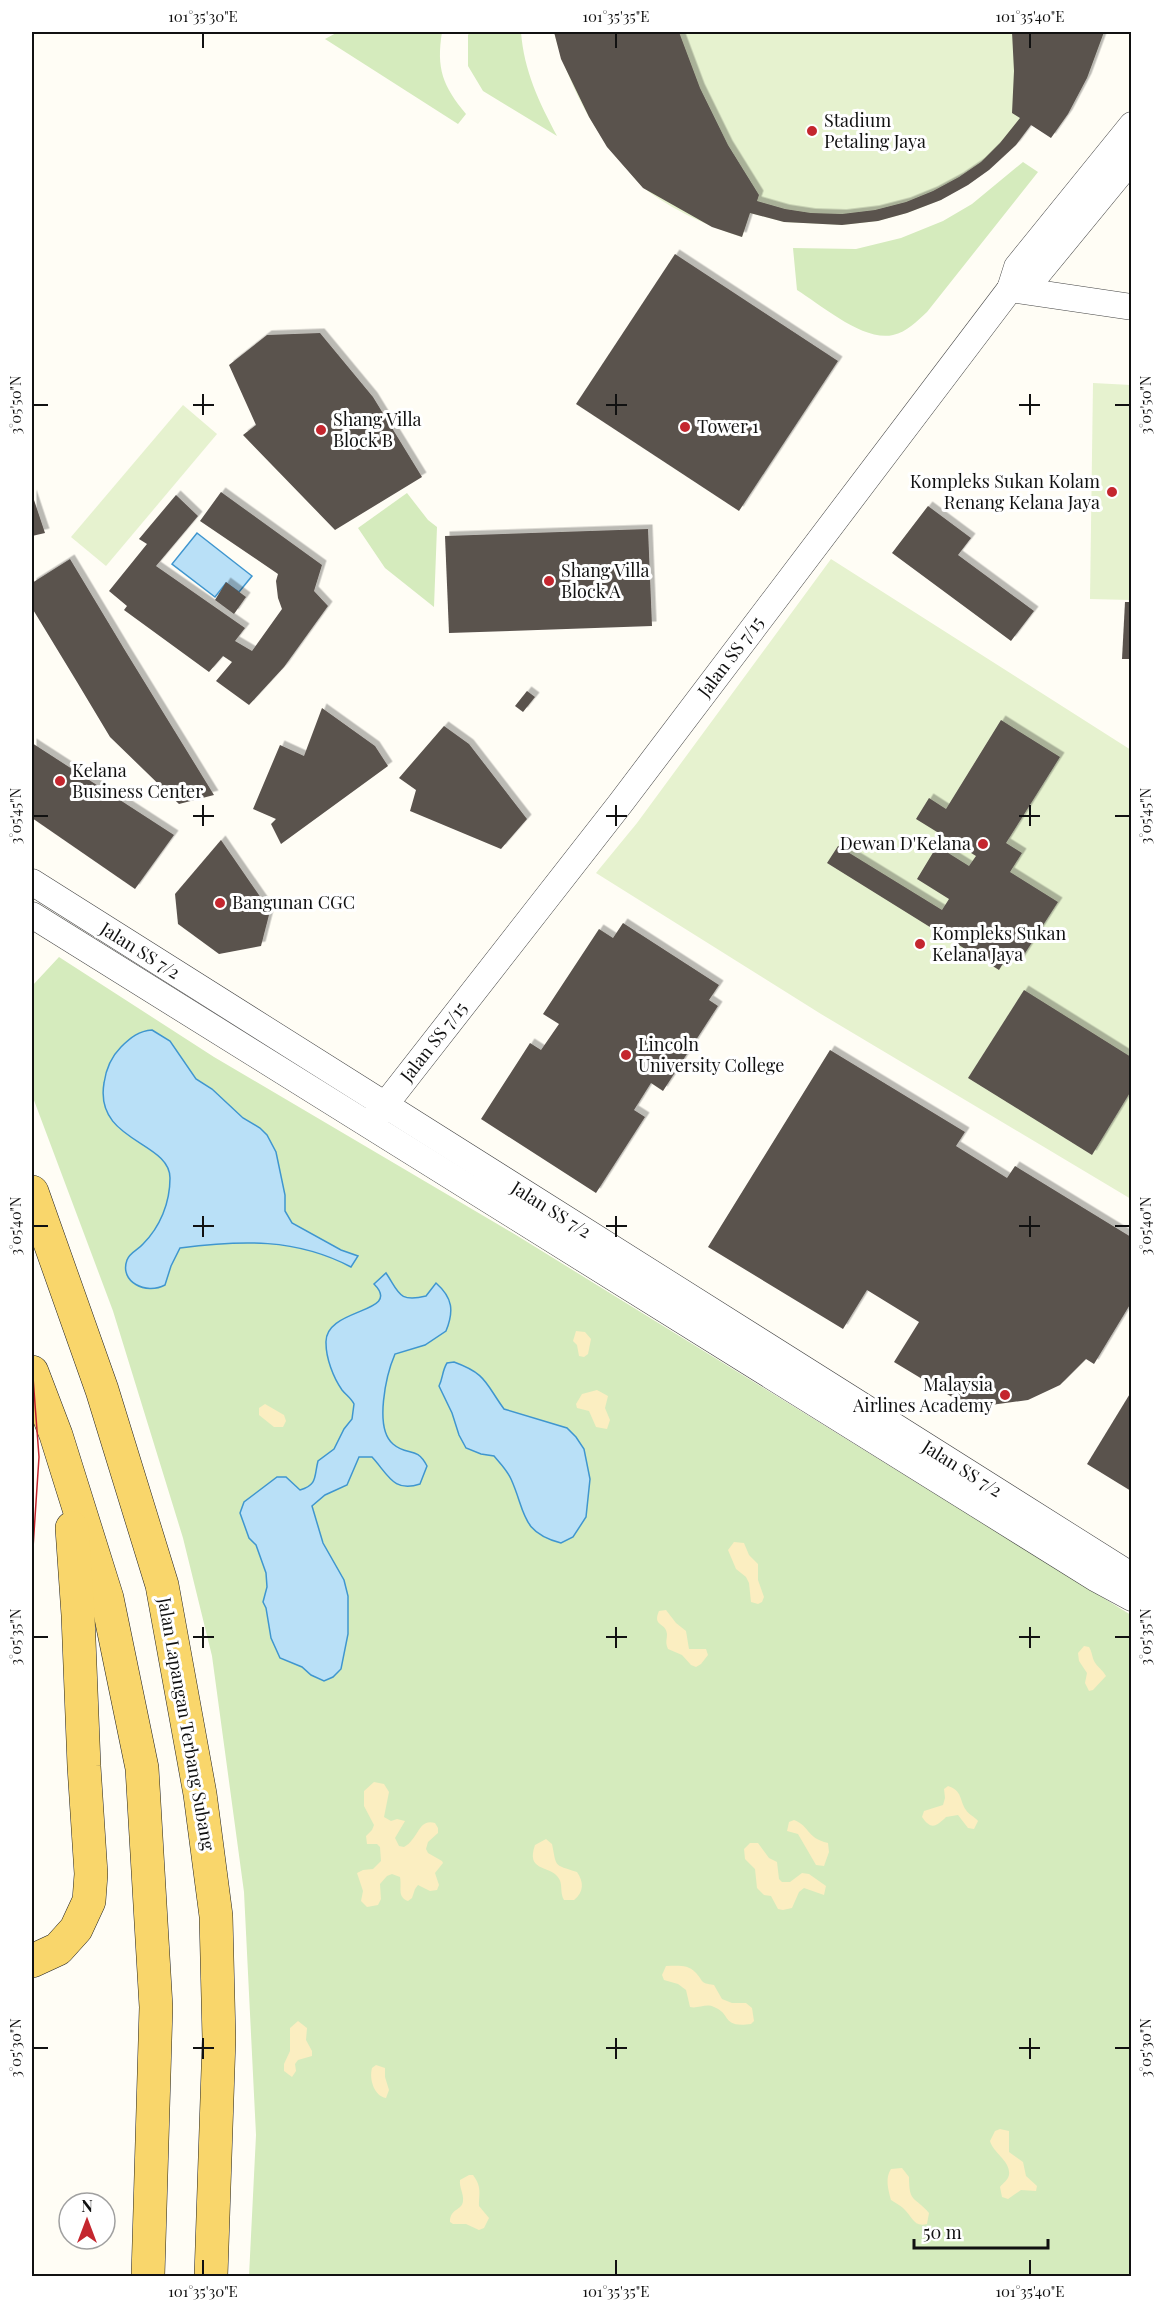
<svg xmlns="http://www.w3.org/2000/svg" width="1163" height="2308" viewBox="0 0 1163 2308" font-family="'Playfair Display',serif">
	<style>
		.green { fill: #d5ebbd }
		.sand { fill: #fbeec1 }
		.pitch { fill: #e6f2cf }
		.water { fill: #b9e0f7; stroke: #3f96cf; stroke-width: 1.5 }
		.building { fill: #5a524d; filter: url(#shadow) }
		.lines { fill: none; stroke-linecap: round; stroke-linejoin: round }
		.minor-casing { stroke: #444; stroke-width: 27 }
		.major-casing { stroke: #222; stroke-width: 34 }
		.minor { stroke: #fff; stroke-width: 26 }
		.major { stroke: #f9d66b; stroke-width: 33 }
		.tram { stroke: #c4262e; stroke-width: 1.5 }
		.ticks { fill: none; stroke: #111; stroke-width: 2 }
		.poi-dot { fill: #c4262e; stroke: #fff; stroke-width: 2 }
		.labels { text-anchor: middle; stroke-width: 6; stroke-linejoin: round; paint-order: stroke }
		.poi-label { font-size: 18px; fill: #111; stroke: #fff; text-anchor: start }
		.street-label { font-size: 18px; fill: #111; stroke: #fff }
		.neatline { fill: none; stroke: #111; stroke-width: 2 }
		.ticks-label { font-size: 15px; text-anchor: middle; fill: #111 }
	</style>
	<defs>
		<filter id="shadow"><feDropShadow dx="4.5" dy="-4.5" stdDeviation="0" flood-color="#0004"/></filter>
	</defs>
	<rect width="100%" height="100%" fill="#fffdf5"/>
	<!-- green -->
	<g class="green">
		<path d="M 338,32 L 442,32 C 436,69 443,86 466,114 L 458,124 L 325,39 Z"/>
		<path d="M 470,32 L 521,32 C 524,71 539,102 557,136 L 483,91 L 468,66 L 468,35 Z"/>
		<path d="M 1023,162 L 1038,172 L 927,312 C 917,321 907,332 893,335 C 864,342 821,305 797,290 L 793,248 L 856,249 L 901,238 L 943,221 L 972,204 Z"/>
		<polygon points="407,493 428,520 437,527 434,607 385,568 358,528"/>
		<polygon points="59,957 214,1057 516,1235 1131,1615 1131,2276 249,2276 256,2135 244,1892 212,1656 183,1538 113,1311 32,1095 32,986"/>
	</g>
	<!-- sand -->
	<g class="sand">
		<polygon points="576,1331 585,1332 591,1339 588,1354 584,1357 579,1356 577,1345 573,1341"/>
		<polygon points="597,1390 608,1396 605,1408 610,1420 607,1429 596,1427 589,1411 577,1408 576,1404 582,1394"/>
		<polygon points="265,1404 284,1415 286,1421 283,1427 274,1427 259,1415 259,1408"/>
		<polygon points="734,1542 744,1543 749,1555 758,1564 758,1580 764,1597 762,1602 758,1604 751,1602 749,1583 746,1577 736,1569 728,1550"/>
		<path d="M 666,1610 L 676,1623 L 686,1631 L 689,1649 L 706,1649 L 708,1655 L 701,1664 L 696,1667 L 691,1665 L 682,1655 L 668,1649 C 665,1642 667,1640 667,1634 C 666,1622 652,1627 659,1611 Z"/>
		<path d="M 1084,1646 L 1089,1647 C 1092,1652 1092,1656 1094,1661 C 1097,1667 1103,1670 1106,1676 L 1093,1690 L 1089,1691 L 1085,1683 L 1087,1673 L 1079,1661 L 1078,1653 Z"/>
		<path d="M 374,1782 L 384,1784 L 389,1792 L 384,1817 L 391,1821 L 397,1819 L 405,1821 L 395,1838 L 399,1846 L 404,1847 C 419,1839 418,1818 435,1823 L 438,1828 L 438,1833 L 428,1842 L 426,1849 L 428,1853 L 442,1861 L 443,1863 L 435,1873 L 439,1885 L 437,1890 L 430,1891 L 418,1885 L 415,1889 L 412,1898 L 408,1901 C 397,1897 402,1888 400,1877 L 392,1874 L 387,1876 L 380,1884 L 381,1899 L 378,1905 L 367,1907 L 361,1901 L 363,1891 L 357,1873 L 363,1870 L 373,1869 L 381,1861 L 380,1847 L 377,1844 L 367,1844 L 366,1836 L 372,1830 L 374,1825 L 364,1806 L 364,1791 Z"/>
		<path d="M 948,1786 C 963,1791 959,1800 966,1810 C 968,1814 975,1817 978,1821 L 974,1829 L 968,1828 L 958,1815 L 946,1817 C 936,1827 931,1830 922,1817 L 924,1811 L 943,1805 L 945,1798 L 944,1789 Z"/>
		<path d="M 794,1820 C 811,1827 806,1838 828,1843 L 829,1852 L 824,1866 L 816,1865 L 798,1834 L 787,1831 L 789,1822 Z"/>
		<path d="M 546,1839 L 552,1844 C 557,1868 553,1864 577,1872 C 584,1882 584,1892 574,1900 L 564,1900 C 559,1892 564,1883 557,1876 C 547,1865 526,1871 535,1845 Z"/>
		<polygon points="750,1843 758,1843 769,1858 777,1862 779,1879 782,1882 790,1882 802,1873 809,1874 826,1886 824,1895 804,1888 799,1892 792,1908 783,1910 778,1909 771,1896 764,1895 757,1888 755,1869 745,1859 744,1849"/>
		<path d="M 666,1966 C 675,1966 688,1964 695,1972 C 704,1981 699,1983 714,1985 L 722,1999 L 732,2003 L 746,2003 L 752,2008 L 754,2021 L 751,2024 C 721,2028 732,2014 714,2007 C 706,2003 698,2009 690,2007 L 686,1990 L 678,1984 L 664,1980 L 662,1975 Z"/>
		<polygon points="298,2021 307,2028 306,2040 312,2051 312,2056 298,2060 295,2064 296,2071 292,2077 284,2071 284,2064 290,2051 290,2028"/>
		<path d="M 376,2065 L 385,2068 L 385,2077 L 389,2090 L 386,2098 C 374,2096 369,2079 372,2068 Z"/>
		<path d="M 1000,2129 L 1009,2131 L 1009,2152 L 1023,2162 L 1026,2176 L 1037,2186 L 1036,2191 L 1021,2190 L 1008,2199 L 1002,2197 L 1000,2187 C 1003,2183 1008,2180 1009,2175 C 1011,2161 993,2153 990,2141 L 995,2131 Z"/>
		<path d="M 902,2168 L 909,2177 C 909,2204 915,2196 929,2213 L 927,2224 C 914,2228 912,2216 903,2208 C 900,2205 895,2203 891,2200 C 888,2189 885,2178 891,2169 Z"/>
		<path d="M 469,2175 L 473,2175 C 482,2187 479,2193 479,2206 L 489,2218 L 484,2228 L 479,2230 L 466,2224 L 453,2224 L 450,2222 C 450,2208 462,2211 463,2201 C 464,2194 459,2187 460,2180 Z"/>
	</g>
	<!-- pitch -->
	<g class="pitch">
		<path d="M 554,32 L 1104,32 L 1087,78 L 941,200 L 907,213 L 878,221 L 842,225 L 784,222 L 750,213 L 742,237 C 710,227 670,209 644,188 C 637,182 631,174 626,167 C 591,129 567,81 554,32 Z"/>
		<polygon points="1093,383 1131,385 1131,600 1090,599"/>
		<polygon points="183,405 217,434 106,566 71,537"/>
		<polygon points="831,559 1131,750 1131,1199 821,1014 596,873 637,823"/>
	</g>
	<!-- water -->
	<g class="water">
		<polygon points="197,533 252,576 239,592 226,583 215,597 172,564"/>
		<path d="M 152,1030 L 170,1041 L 196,1079 L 212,1089 L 243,1118 L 260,1128 L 267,1135 L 276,1152 L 285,1195 L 285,1211 L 292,1223 L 341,1250 L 358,1256 L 351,1267 C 296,1238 241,1240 180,1248 L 171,1266 L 165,1285 C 146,1295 119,1282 127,1260 C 130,1252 138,1250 143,1244 C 160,1227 170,1203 170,1178 C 170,1141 94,1142 104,1083 C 106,1069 111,1057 121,1047 C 131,1037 139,1031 152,1030 Z"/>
		<path d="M 386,1273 C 399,1292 398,1303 426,1296 L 436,1283 C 453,1298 454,1311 446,1331 L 425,1345 L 395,1354 C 386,1375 374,1428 393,1444 C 408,1457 416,1445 427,1466 L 420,1484 C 393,1493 388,1474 372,1457 L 359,1457 L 347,1485 L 325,1495 L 312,1506 L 323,1543 L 344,1580 L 348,1596 L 348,1634 L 341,1669 L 333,1677 L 324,1681 L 311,1675 L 302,1667 L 280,1658 L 271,1638 L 266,1608 L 263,1602 L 267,1587 L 266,1573 L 256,1545 L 249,1538 L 240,1513 L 244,1502 L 277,1477 L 286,1477 L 300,1490 C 318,1485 314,1476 318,1461 L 334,1449 L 344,1429 L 352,1419 L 354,1404 C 351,1398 346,1395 342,1390 C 333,1377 326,1358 326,1343 C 324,1307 404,1314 374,1284 Z"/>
		<path d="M 454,1362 C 487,1374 485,1383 504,1409 L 567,1428 L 576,1437 L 584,1449 L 590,1479 L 586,1517 L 573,1537 L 561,1543 C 520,1532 526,1512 511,1479 C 507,1470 500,1463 494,1456 L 481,1454 L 466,1448 L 459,1435 L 452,1413 L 439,1386 C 443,1378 442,1371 447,1363 Z"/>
	</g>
	<!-- building -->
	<g class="building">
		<polygon points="554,32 679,32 700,88 728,145 759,195 757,201 785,209 811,213 842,214 875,210 906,202 933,191 959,177 981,162 1000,143 1020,118 1012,113 1014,71 1012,32 1104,32 1087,78 1068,114 1051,138 1031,125 1016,145 989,170 968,185 941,200 907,213 878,221 842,225 784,222 750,213 742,237 712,227 643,188 607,147 589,117 561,59"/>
		<polygon points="675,254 838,361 739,511 576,404"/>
		<polygon points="320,333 373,397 422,477 335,530 243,435 256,425 229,365 267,335"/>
		<polygon points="221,492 322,565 314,591 328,606 284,667 249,705 216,681 232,662 223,656 209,672 124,610 127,606 109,591 147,544 139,539 176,495 198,516 156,566 245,628 235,641 252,651 282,609 278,598 276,581 278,574 200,521"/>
		<polygon points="32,494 45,533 32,536"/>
		<polygon points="928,506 971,538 958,555 1034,611 1011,641 892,553"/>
		<polygon points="648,529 652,626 449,633 445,536"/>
		<polygon points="70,559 126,652 214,795 179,804 110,737 77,682 32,608 32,583"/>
		<polygon points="226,582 246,597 234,614 215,600"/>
		<polygon points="1125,602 1131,602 1131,659 1122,659"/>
		<polygon points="527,691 535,697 523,712 515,706"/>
		<polygon points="322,708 375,746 388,766 281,844 271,824 276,819 253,809 280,745 304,756"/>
		<polygon points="1001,720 1060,757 1006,843 1022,853 1010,872 1058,902 1020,961 1009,954 999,970 827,863 838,846 942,910 949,899 917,879 937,846 969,866 976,856 916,819 929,798 946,809"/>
		<polygon points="444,726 469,744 527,819 501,849 410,811 416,790 399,778"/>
		<polygon points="32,743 174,835 135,889 32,818"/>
		<polygon points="221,840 270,911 261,946 219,954 178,924 175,894"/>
		<polygon points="623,923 719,985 709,1000 718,1006 663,1091 651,1083 634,1110 645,1117 596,1193 481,1119 530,1043 541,1050 559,1024 543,1014 599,929 613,938"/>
		<polygon points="1024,990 1131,1057 1131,1091 1092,1155 968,1078"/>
		<polygon points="830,1050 965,1132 956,1146 1007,1178 1015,1166 1131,1237 1131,1303 1094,1364 1086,1359 1060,1385 1028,1400 991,1405 963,1400 952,1397 894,1362 919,1322 867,1290 843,1329 708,1247"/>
		<polygon points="1131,1392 1131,1491 1087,1464"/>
	</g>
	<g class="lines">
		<!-- minor casing -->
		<g class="minor-casing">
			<g id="minor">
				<polyline points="1010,289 1036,276 1132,159"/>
				<polyline points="1010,289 1132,307"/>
				<polyline points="32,882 1132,1576"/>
				<polyline points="32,915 1095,1578 1132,1598"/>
				<polyline points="374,1119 620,804 1010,289 1017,267 1132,125"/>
			</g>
		</g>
		<!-- major casing -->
		<g class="major-casing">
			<g id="major">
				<polyline points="32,1192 102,1390 162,1585 200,1794 216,1916 219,2039 211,2276"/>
				<polyline points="32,1372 56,1435 107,1598 142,1768 156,2007 148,2276"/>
				<polyline points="32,1961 58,1949 76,1929 89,1901 91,1874 84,1766 78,1615 72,1528"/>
			</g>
		</g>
		<!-- minor -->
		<use href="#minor" class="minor"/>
		<!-- major -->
		<use href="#major" class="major"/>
		<!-- tram -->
		<polyline class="tram" points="32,1364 39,1457 32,1563"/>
	</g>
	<!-- ticks -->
	<path class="ticks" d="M 203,33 L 203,48M 616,33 L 616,48M 1030,33 L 1030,48M 203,394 L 203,415M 616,394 L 616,415M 1030,394 L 1030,415M 33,405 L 48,405M 193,405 L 214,405M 606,405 L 627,405M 1019,405 L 1040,405M 1115,405 L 1130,405M 203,805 L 203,826M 616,805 L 616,826M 1030,805 L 1030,826M 33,816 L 48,816M 193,816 L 214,816M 606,816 L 627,816M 1019,816 L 1040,816M 1115,816 L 1130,816M 203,1216 L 203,1237M 616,1216 L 616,1237M 1030,1216 L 1030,1237M 33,1226 L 48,1226M 193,1226 L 214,1226M 606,1226 L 627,1226M 1019,1226 L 1040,1226M 1115,1226 L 1130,1226M 203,1627 L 203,1648M 616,1627 L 616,1648M 1030,1627 L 1030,1648M 33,1637 L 48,1637M 193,1637 L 214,1637M 606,1637 L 627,1637M 1019,1637 L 1040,1637M 1115,1637 L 1130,1637M 203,2038 L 203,2059M 616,2038 L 616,2059M 1030,2038 L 1030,2059M 33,2048 L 48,2048M 193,2048 L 214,2048M 606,2048 L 627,2048M 1019,2048 L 1040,2048M 1115,2048 L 1130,2048M 203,2260 L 203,2275M 616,2260 L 616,2275M 1030,2260 L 1030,2275"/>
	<!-- markers -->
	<g class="poi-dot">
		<circle cx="812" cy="131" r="6"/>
		<circle cx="685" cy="427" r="6"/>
		<circle cx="321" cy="430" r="6"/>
		<circle cx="1112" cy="492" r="6"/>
		<circle cx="549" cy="581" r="6"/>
		<circle cx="60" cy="781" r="6"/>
		<circle cx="983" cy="844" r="6"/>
		<circle cx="220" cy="903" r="6"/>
		<circle cx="920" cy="944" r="6"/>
		<circle cx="626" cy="1055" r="6"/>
		<circle cx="1005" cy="1395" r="6"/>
	</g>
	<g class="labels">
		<!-- poi labels -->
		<g class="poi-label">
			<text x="824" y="127">Stadium<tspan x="824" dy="21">Petaling Jaya</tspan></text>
			<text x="333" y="426">Shang Villa<tspan x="333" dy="21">Block B</tspan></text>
			<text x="697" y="433">Tower 1</text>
			<text x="1100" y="488" text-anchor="end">Kompleks Sukan Kolam<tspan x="1100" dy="21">Renang Kelana Jaya</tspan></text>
			<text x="561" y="577">Shang Villa<tspan x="561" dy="21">Block A</tspan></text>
			<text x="72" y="777">Kelana<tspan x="72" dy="21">Business Center</tspan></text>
			<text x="971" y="850" text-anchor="end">Dewan D'Kelana</text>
			<text x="232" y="909">Bangunan CGC</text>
			<text x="932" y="940">Kompleks Sukan<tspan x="932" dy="21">Kelana Jaya</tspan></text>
			<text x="638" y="1051">Lincoln<tspan x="638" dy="21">University College</tspan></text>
			<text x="993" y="1391" text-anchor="end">Malaysia<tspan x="993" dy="21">Airlines Academy</tspan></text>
		</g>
		<!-- street labels -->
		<g class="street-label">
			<text transform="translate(731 657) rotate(-53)" y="6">Jalan SS 7/15</text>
			<text transform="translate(140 951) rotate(32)" y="6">Jalan SS 7/2</text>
			<text transform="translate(434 1042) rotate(-52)" y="6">Jalan SS 7/15</text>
			<text transform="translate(551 1210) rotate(32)" y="6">Jalan SS 7/2</text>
			<text transform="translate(962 1469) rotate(32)" y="6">Jalan SS 7/2</text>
			<text transform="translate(186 1724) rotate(80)" y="6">Jalan Lapangan Terbang Subang</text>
		</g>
	</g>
	<!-- border -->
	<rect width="1163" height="2308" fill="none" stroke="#ffffff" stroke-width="66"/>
	<!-- north arrow -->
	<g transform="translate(87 2221)"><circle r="28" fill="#ffffff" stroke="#a0a0a0" stroke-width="1.5"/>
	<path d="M0-4.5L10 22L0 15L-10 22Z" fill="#c4262e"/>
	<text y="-9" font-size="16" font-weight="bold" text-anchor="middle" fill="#111111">N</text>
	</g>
	<!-- scale -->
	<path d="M914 2239v9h134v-9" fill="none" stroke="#111111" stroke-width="3"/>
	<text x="923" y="2239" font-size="18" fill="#111111" stroke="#ffffff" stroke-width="4.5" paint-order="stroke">50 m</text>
	<rect x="33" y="33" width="1097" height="2242" class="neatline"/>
	<g class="ticks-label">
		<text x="203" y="22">101°35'30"E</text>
		<text x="616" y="22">101°35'35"E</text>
		<text x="1030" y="22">101°35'40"E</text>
		<text transform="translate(16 405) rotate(-90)" y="5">3°05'50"N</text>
		<text transform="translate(1146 405) rotate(-90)" y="5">3°05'50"N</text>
		<text transform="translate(16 816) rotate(-90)" y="5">3°05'45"N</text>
		<text transform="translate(1146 816) rotate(-90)" y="5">3°05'45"N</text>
		<text transform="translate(16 1226) rotate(-90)" y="5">3°05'40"N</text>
		<text transform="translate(1146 1226) rotate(-90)" y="5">3°05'40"N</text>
		<text transform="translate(16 1637) rotate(-90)" y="5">3°05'35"N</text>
		<text transform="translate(1146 1637) rotate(-90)" y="5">3°05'35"N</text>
		<text transform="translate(16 2048) rotate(-90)" y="5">3°05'30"N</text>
		<text transform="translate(1146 2048) rotate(-90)" y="5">3°05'30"N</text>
		<text x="203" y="2297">101°35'30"E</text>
		<text x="616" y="2297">101°35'35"E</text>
		<text x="1030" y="2297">101°35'40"E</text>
	</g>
</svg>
